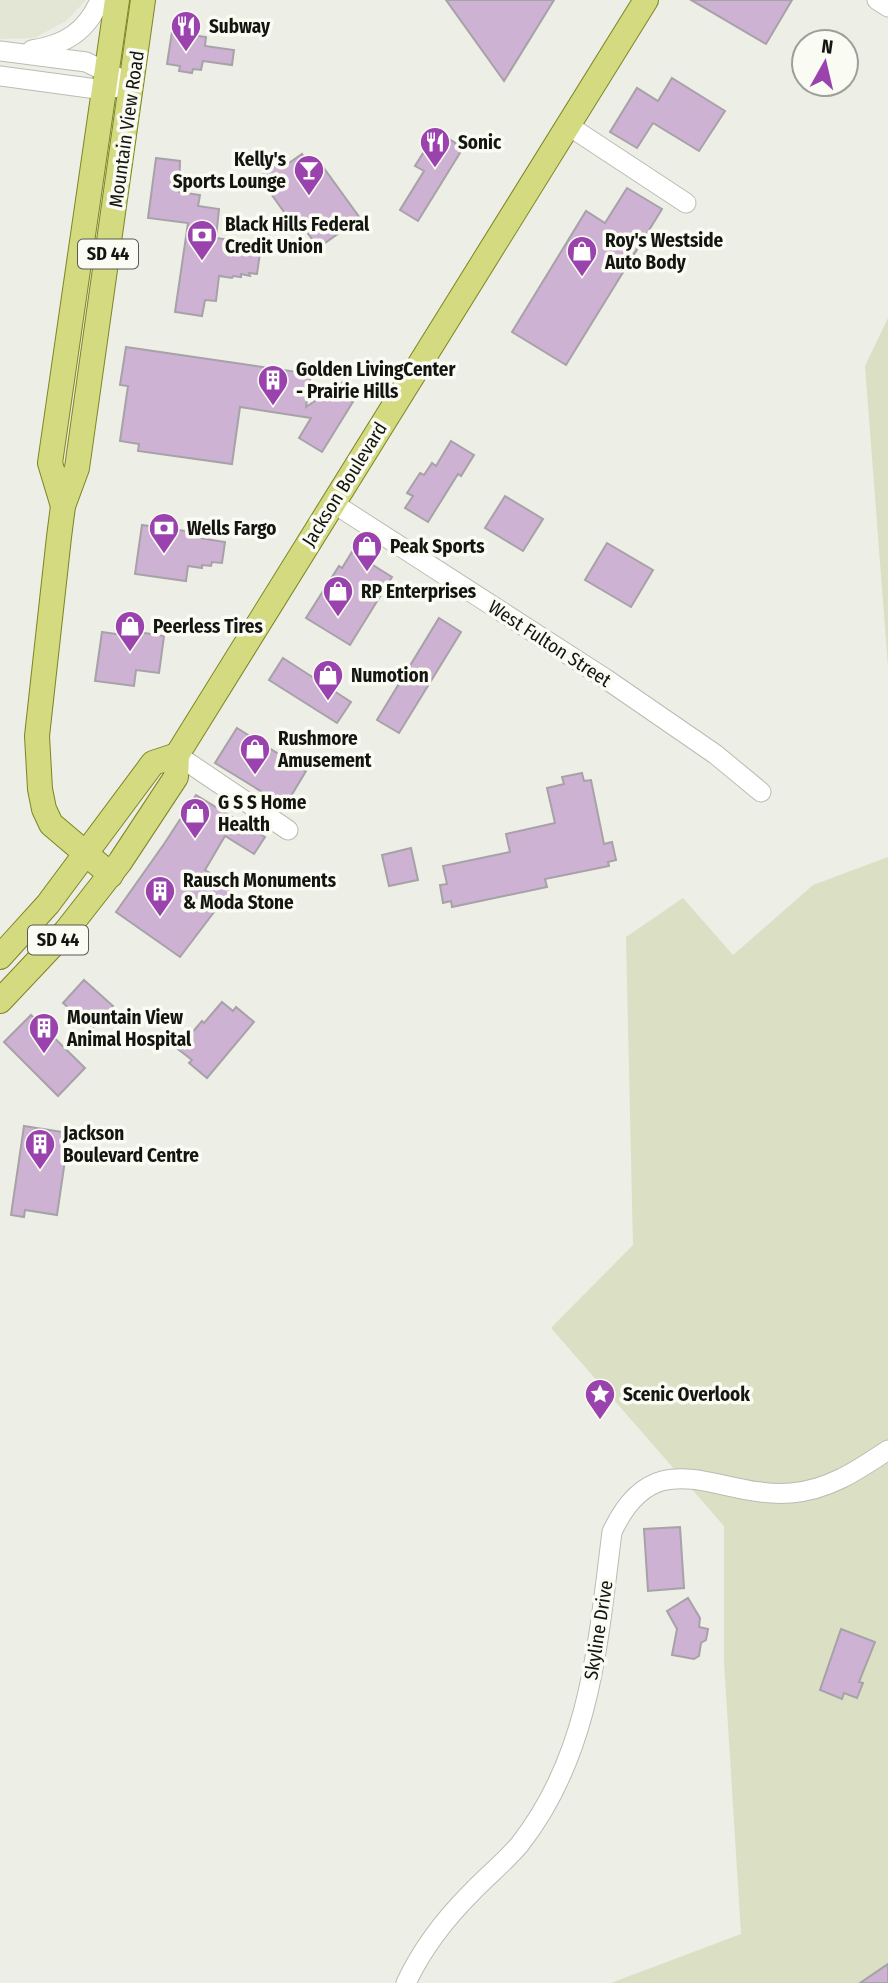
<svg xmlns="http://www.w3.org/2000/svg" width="888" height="1983" viewBox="0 0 888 1983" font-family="'Fira Sans Condensed',sans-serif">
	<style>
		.built { fill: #e3e6d5 }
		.green { fill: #dbdfc3 }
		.building { fill: #cdb2d3; stroke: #a7a1a8; stroke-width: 2 }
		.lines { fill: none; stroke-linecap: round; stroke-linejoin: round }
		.minor-casing { stroke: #babcb3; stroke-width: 21 }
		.major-casing { stroke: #7d8523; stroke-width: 26 }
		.minor { stroke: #fff; stroke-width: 19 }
		.major { stroke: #d3da80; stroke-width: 24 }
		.labels { text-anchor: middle; stroke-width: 7; stroke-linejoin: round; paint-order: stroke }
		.shield { fill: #fafbf2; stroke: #595a54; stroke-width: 2 }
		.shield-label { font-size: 18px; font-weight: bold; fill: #141511 }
		.poi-label { font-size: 19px; font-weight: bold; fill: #141511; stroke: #fafbf2; text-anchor: start }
		.street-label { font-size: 19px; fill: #141511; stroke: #fafbf2 }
	</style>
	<rect width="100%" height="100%" fill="#edeee5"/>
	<!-- built -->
	<polygon class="built" points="0,0 86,0 66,21 34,38 0,39"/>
	<!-- green -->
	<g class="green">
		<polygon points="888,318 888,667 865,366"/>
		<polygon points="888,857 888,1983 611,1983 741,1934 724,1662 724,1526 551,1328 633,1245 626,937 683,898 733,955 813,885"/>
	</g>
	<!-- building -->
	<g class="building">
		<polygon points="446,0 554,0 504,81"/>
		<polygon points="691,0 792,0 766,44"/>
		<polygon points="172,32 206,37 205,46 234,50 232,65 203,61 201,70 193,69 192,73 179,71 180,66 167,64"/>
		<polygon points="672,78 725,111 699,151 653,123 637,148 610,132 637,88 658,101"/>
		<polygon points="437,131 463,148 418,221 400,210 424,171 415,166"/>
		<polygon points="302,154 315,173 323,167 360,218 318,248 305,229 299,233 259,177 285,158 289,163"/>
		<polygon points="156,158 180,161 179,192 200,195 198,206 219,209 216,238 224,239 223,248 260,253 257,274 249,273 250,276 241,274 241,277 233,276 232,278 219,276 216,301 205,300 202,316 175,312 188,223 148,218"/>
		<polygon points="627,188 662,209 566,365 512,332 586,211 605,223"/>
		<polygon points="126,347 311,374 306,407 343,382 359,392 322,452 299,438 311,418 240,407 232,464 138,451 139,444 120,441 128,386 120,385"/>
		<polygon points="451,441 474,455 461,476 458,474 428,522 405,508 413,496 407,493 420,473 424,475 432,463 436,466"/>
		<polygon points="505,496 543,519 523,551 485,528"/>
		<polygon points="142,525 193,532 193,537 225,542 222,563 212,562 211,566 202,565 202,568 188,566 186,581 135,574"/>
		<polygon points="607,543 653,570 631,607 585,580"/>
		<polygon points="352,552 392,577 350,645 306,618 339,566 342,568"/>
		<polygon points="439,618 461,632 399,733 377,720"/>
		<polygon points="102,632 138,637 138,632 164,636 159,673 136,670 134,686 95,681"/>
		<polygon points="283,658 351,702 337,723 269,680"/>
		<polygon points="237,728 306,771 285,806 215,763"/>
		<polygon points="582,773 584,781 591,780 604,844 612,842 616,860 608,862 609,866 545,879 547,887 452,907 451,901 443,903 440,885 447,884 443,866 510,852 506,834 555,823 547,788 564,784 562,777"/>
		<polygon points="196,795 265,837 254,854 225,836 205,870 233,887 180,957 116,912 164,844"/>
		<polygon points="411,848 418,880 389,886 382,855"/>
		<polygon points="84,980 113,1006 92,1029 63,1003"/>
		<polygon points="222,1002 233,1011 236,1007 254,1022 207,1078 189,1063 192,1060 178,1049 202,1021 204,1023"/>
		<polygon points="31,1015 85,1068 58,1096 4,1042"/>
		<polygon points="24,1126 69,1133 57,1215 25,1210 24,1217 11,1215"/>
		<polygon points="680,1527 684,1588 648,1591 644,1529"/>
		<polygon points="688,1598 700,1618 699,1627 708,1629 706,1640 701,1643 699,1656 694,1659 672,1655 677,1629 667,1611"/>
		<polygon points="841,1629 875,1642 859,1682 863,1683 857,1698 844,1693 842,1699 820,1690"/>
		<polygon points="888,1964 888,1983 860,1983"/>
	</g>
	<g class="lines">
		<!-- minor casing -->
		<g class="minor-casing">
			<g id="minor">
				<polyline points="877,0 888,7"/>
				<path d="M 32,50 C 65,45 87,31 100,0"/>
				<polyline points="0,51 86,62 119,78"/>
				<polyline points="0,76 104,90 118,87"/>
				<polyline points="569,126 686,203"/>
				<polyline points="333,503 606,679 715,754 761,792"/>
				<polyline points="177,755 288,830"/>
				<path d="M 406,1983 C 422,1949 445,1919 471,1893 C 487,1876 505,1862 520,1844 C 591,1753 598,1642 612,1532 C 656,1437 718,1499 791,1493 C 829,1490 858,1470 888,1450"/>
			</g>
		</g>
		<!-- major casing -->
		<g class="major-casing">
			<g id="major">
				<polyline points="63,506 50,463 117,0"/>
				<polyline points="111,875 51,824 44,809 40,789 37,736 59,537 63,506 77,468 143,0"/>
				<polyline points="0,957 48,904 153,763 177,755"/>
				<polyline points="0,1001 66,931 120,862 176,777 177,755 646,0"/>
			</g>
		</g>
		<!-- minor -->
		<use href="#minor" class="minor"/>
		<!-- major -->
		<use href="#major" class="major"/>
	</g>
	<!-- icons -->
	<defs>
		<g id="restaurant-pin" transform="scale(1.575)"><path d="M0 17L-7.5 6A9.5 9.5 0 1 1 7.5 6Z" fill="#9a42ae" stroke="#fafbf2"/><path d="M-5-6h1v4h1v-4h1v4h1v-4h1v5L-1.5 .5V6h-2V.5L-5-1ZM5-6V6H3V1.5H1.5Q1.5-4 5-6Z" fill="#fff"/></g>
		<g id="bar-pin" transform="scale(1.575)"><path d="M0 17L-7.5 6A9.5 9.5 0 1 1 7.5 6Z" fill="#9a42ae" stroke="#fafbf2"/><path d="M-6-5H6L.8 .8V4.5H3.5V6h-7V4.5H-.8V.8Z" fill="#fff"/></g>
		<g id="bank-pin" transform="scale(1.575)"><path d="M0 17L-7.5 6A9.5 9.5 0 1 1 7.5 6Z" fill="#9a42ae" stroke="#fafbf2"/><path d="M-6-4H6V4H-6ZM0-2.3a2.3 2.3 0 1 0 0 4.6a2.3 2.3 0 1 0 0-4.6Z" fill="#fff"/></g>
		<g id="shop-pin" transform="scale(1.575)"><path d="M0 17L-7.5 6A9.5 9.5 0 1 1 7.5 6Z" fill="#9a42ae" stroke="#fafbf2"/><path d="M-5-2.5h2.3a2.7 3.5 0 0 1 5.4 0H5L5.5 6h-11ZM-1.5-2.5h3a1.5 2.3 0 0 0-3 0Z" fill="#fff"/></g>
		<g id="building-pin" transform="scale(1.575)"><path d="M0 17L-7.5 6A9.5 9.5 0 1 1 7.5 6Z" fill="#9a42ae" stroke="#fafbf2"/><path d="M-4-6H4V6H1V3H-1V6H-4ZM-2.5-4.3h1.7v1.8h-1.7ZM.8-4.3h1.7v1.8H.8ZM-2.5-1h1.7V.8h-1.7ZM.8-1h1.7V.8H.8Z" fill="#fff"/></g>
		<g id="sight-pin" transform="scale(1.575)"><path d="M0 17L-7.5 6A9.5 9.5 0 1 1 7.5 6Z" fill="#9a42ae" stroke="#fafbf2"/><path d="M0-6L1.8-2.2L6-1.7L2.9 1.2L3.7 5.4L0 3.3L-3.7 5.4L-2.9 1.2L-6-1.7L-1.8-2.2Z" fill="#fff"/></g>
	</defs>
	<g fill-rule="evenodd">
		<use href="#restaurant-pin" x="186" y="26"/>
		<use href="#restaurant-pin" x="435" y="142"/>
		<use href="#bar-pin" x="309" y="170"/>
		<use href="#bank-pin" x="202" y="235"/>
		<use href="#shop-pin" x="582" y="251"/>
		<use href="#building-pin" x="273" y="380"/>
		<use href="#bank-pin" x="164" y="528"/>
		<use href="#shop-pin" x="367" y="546"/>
		<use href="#shop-pin" x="338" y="591"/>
		<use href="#shop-pin" x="130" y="626"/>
		<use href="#shop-pin" x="328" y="675"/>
		<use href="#shop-pin" x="255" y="749"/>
		<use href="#shop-pin" x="195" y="813"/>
		<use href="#building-pin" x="160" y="891"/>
		<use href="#building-pin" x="44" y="1028"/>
		<use href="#building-pin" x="40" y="1144"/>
		<use href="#sight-pin" x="600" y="1394"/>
	</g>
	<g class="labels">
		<!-- shield labels -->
		<g class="shield">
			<rect x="78" y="239.5" width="60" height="29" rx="5"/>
			<rect x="28" y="925.5" width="60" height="29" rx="5"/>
		</g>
		<g class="shield-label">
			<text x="108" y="260">SD 44</text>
			<text x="58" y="946">SD 44</text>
		</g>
		<!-- poi labels -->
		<g class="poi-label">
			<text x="209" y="33">Subway</text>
			<text x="458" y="149">Sonic</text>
			<text x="286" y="166" text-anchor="end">Kelly's<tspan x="286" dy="22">Sports Lounge</tspan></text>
			<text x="225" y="231">Black Hills Federal<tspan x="225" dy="22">Credit Union</tspan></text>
			<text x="605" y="247">Roy's Westside<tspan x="605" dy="22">Auto Body</tspan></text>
			<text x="296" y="376">Golden LivingCenter<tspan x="296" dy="22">- Prairie Hills</tspan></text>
			<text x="187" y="535">Wells Fargo</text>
			<text x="390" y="553">Peak Sports</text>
			<text x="361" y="598">RP Enterprises</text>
			<text x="153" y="633">Peerless Tires</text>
			<text x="351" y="682">Numotion</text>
			<text x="278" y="745">Rushmore<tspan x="278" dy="22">Amusement</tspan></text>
			<text x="218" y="809">G S S Home<tspan x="218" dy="22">Health</tspan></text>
			<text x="183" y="887">Rausch Monuments<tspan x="183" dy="22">&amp; Moda Stone</tspan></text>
			<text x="67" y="1024">Mountain View<tspan x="67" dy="22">Animal Hospital</tspan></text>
			<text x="63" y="1140">Jackson<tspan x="63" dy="22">Boulevard Centre</tspan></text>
			<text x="623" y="1401">Scenic Overlook</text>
		</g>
		<!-- street labels -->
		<g class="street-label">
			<text transform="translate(126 129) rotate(-82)" y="7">Mountain View Road</text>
			<text transform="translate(344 484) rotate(-58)" y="7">Jackson Boulevard</text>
			<text transform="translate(550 643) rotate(33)" y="7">West Fulton Street</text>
			<text transform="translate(598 1630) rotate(-81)" y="7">Skyline Drive</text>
		</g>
	</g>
	<!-- north arrow -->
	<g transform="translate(825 63) rotate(8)"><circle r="33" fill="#fafbf2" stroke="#9e9f98" stroke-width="2"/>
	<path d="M0-5L12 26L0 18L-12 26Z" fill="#9a42ae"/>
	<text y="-10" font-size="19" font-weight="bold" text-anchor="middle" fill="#141511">N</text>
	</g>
</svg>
